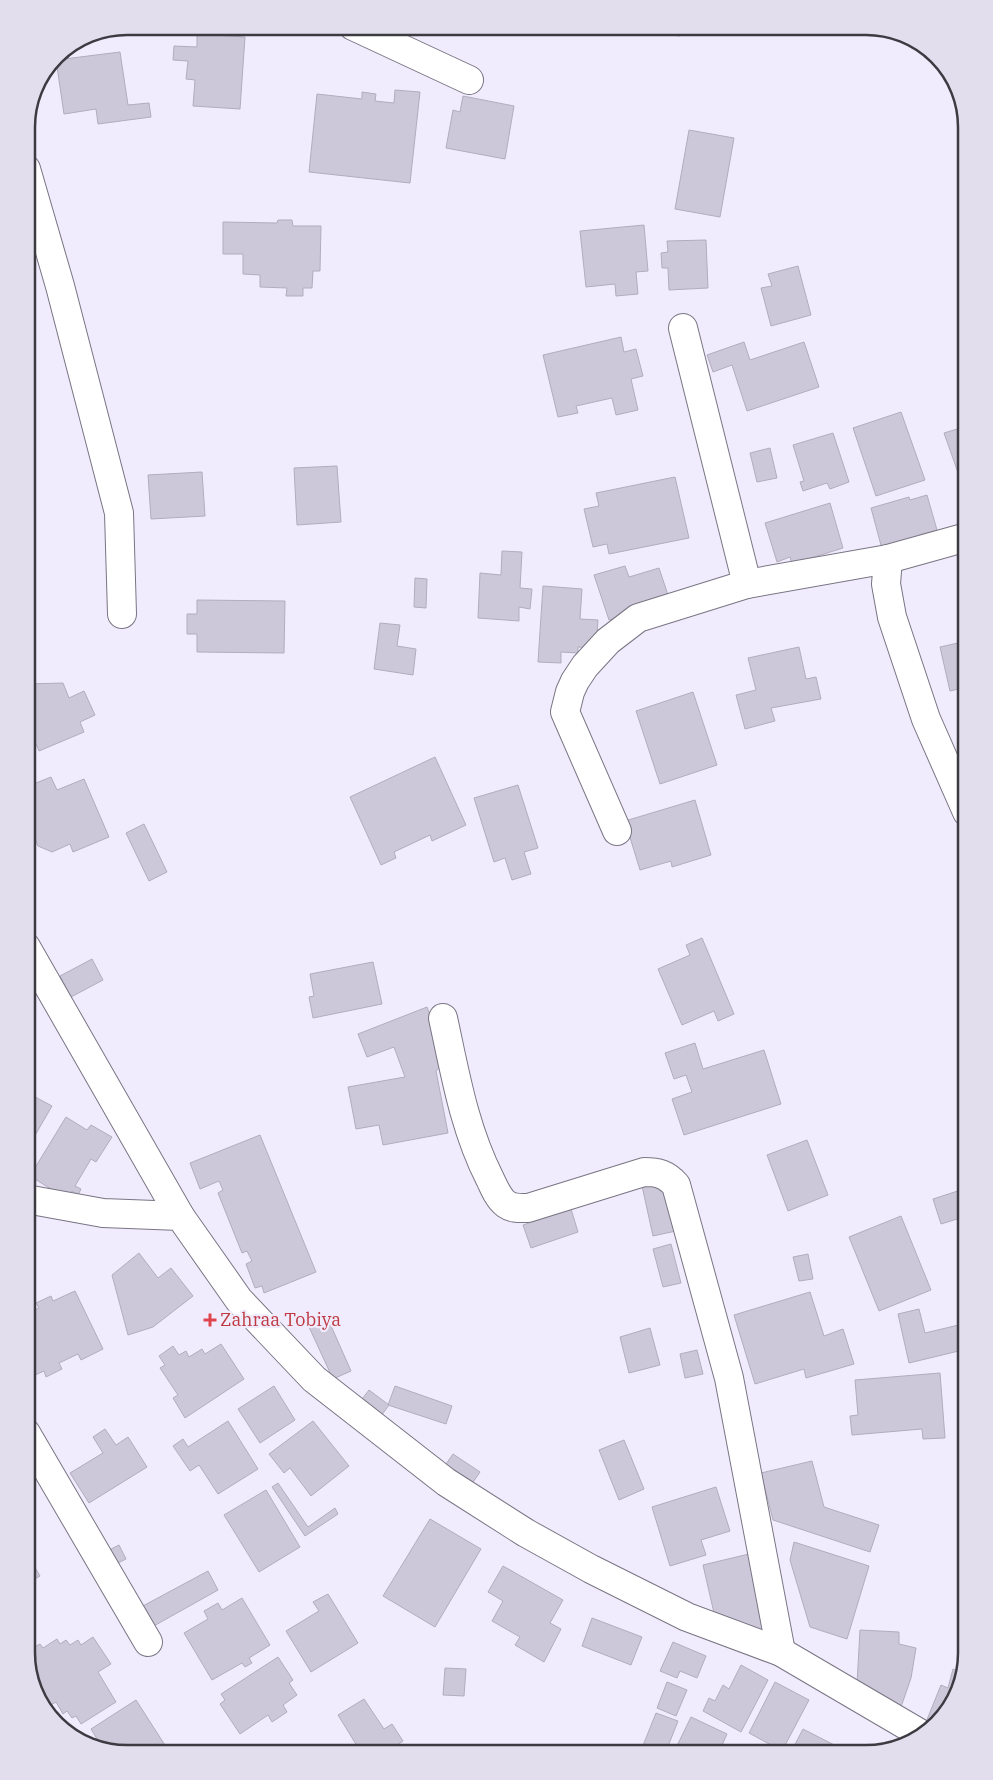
<svg xmlns="http://www.w3.org/2000/svg" width="993" height="1780" viewBox="0 0 993 1780" font-family="'IBM Plex Serif',serif">
	<style>
		.building { fill: #ccc8d9; stroke: #b1adbd }
		.lines { fill: none; stroke-linecap: round; stroke-linejoin: round }
		.minor-casing { stroke: #797584; stroke-width: 30 }
		.minor { stroke: #fff; stroke-width: 28 }
		.health-dot { fill: #e0444e; stroke: #f1ecfd; stroke-width: 2 }
		.labels { text-anchor: middle; stroke-width: 4.5; stroke-linejoin: round; paint-order: stroke }
		.health-label { font-size: 18px; fill: #be3a42; stroke: #f1ecfd; text-anchor: start }
		.rim { fill: none; stroke: #3d3b42; stroke-width: 2.5 }
	</style>
	<rect width="100%" height="100%" fill="#f1ecfd"/>
	<!-- building -->
	<g class="building">
		<polygon points="599,26 681,26 680,36"/>
		<polygon points="197,34 245,37 240,109 193,106 195,80 186,79 188,61 173,60 174,46 197,47"/>
		<polygon points="120,52 128,105 149,103 151,117 98,124 96,109 64,114 56,60"/>
		<polygon points="395,90 420,92 410,183 309,172 317,94 362,99 362,92 376,94 375,101 394,103"/>
		<polygon points="463,96 514,106 505,159 446,148 453,110 460,112"/>
		<polygon points="689,130 734,138 720,217 675,209"/>
		<polygon points="278,220 292,220 293,226 321,226 320,271 313,271 312,288 303,288 303,296 286,296 287,288 260,287 260,275 243,274 243,254 223,254 223,222 277,223"/>
		<polygon points="644,225 648,271 636,272 638,294 616,296 615,284 586,287 580,231"/>
		<polygon points="706,240 708,288 669,290 668,268 662,268 661,253 668,252 667,241"/>
		<polygon points="798,266 811,315 771,326 761,288 772,286 768,274"/>
		<polygon points="621,337 624,352 636,349 643,376 631,379 638,410 616,415 612,398 576,406 578,413 558,417 543,355"/>
		<polygon points="744,342 750,360 804,342 819,387 747,411 732,365 713,372 707,355"/>
		<polygon points="901,412 925,480 876,496 853,428"/>
		<polygon points="967,426 967,498 944,433"/>
		<polygon points="833,433 849,482 830,489 827,483 803,491 800,482 804,481 793,445"/>
		<polygon points="770,448 777,478 757,482 750,453"/>
		<polygon points="337,466 341,522 297,525 294,468"/>
		<polygon points="202,472 205,516 151,519 148,475"/>
		<polygon points="675,477 689,538 609,554 607,544 593,547 584,509 599,506 596,493"/>
		<polygon points="927,495 937,530 919,535 921,538 882,549 871,508 909,497 910,500"/>
		<polygon points="830,503 843,548 792,564 790,557 777,562 765,523"/>
		<polygon points="502,551 522,552 520,588 532,589 530,609 519,607 519,621 478,618 480,573 501,575"/>
		<polygon points="625,566 629,577 659,568 670,601 609,620 594,575"/>
		<polygon points="415,578 427,579 426,608 414,607"/>
		<polygon points="543,586 582,589 580,619 598,620 596,648 578,647 578,653 561,652 561,663 538,662"/>
		<polygon points="197,600 285,601 284,653 197,652 197,634 187,634 187,614 197,614"/>
		<polygon points="380,623 400,625 397,646 416,649 413,675 374,669"/>
		<polygon points="967,641 967,687 950,691 940,647"/>
		<polygon points="799,647 806,679 816,677 821,699 771,708 775,721 745,729 736,695 756,690 748,658"/>
		<polygon points="63,683 69,698 84,691 95,715 80,722 84,732 39,751 29,728 26,729 26,684"/>
		<polygon points="693,692 717,765 660,784 636,711"/>
		<polygon points="435,757 466,825 432,841 430,835 394,852 396,858 381,865 350,797"/>
		<polygon points="51,777 57,790 84,779 109,837 73,852 70,844 52,852 38,846 29,825 26,826 26,787"/>
		<polygon points="518,785 538,848 524,852 531,874 512,880 505,858 494,862 474,798"/>
		<polygon points="695,800 711,855 672,867 671,861 640,870 625,821"/>
		<polygon points="144,824 167,872 149,881 126,833"/>
		<polygon points="702,938 734,1014 718,1021 714,1011 682,1025 658,969 690,955 686,945"/>
		<polygon points="92,959 103,980 71,997 60,976"/>
		<polygon points="373,962 382,1004 313,1018 309,997 314,996 310,974"/>
		<polygon points="26,1004 36,1010 26,1024"/>
		<polygon points="427,1007 448,1060 436,1071 448,1133 383,1145 379,1125 356,1129 348,1087 405,1077 394,1047 367,1057 358,1034"/>
		<polygon points="695,1043 703,1069 764,1050 781,1104 684,1135 672,1099 692,1092 686,1075 674,1079 665,1053"/>
		<polygon points="26,1092 52,1106 26,1151"/>
		<polygon points="66,1117 87,1130 91,1125 112,1137 96,1162 91,1159 75,1186 81,1189 78,1195 72,1191 67,1199 30,1176"/>
		<polygon points="260,1135 316,1272 264,1293 262,1286 255,1288 246,1264 252,1261 247,1251 242,1253 218,1193 223,1190 219,1181 200,1189 190,1163"/>
		<polygon points="807,1140 828,1195 788,1211 767,1155"/>
		<polygon points="665,1181 676,1231 653,1236 642,1186"/>
		<polygon points="967,1188 967,1216 941,1224 933,1199"/>
		<polygon points="571,1209 578,1232 531,1248 523,1225"/>
		<polygon points="901,1216 931,1290 879,1311 849,1237"/>
		<polygon points="671,1244 681,1283 663,1287 653,1249"/>
		<polygon points="139,1253 158,1278 171,1268 193,1296 153,1327 128,1335 112,1275"/>
		<polygon points="808,1254 813,1279 799,1281 793,1257"/>
		<polygon points="75,1291 103,1349 81,1360 78,1354 59,1363 62,1369 46,1377 44,1371 26,1379 26,1314 39,1308 36,1303 51,1296 53,1301"/>
		<polygon points="810,1292 824,1336 843,1329 854,1364 806,1378 804,1369 755,1384 734,1315"/>
		<polygon points="919,1309 925,1333 967,1323 967,1349 909,1363 898,1314"/>
		<polygon points="328,1319 351,1371 333,1379 309,1327"/>
		<polygon points="650,1328 660,1365 629,1373 620,1337"/>
		<polygon points="221,1344 244,1379 185,1418 173,1398 178,1395 160,1368 165,1365 159,1356 173,1346 179,1355 186,1351 189,1357 202,1349 205,1354"/>
		<polygon points="697,1350 703,1374 685,1378 680,1354"/>
		<polygon points="940,1373 945,1438 923,1439 922,1429 852,1435 850,1416 858,1415 855,1380"/>
		<polygon points="274,1386 295,1420 260,1443 238,1409"/>
		<polygon points="395,1386 452,1406 446,1424 388,1405"/>
		<polygon points="369,1390 389,1405 376,1423 356,1407"/>
		<polygon points="228,1421 258,1469 218,1494 199,1465 190,1471 173,1446 183,1439 188,1447"/>
		<polygon points="313,1421 349,1466 311,1496 290,1468 284,1473 269,1454"/>
		<polygon points="105,1429 116,1445 128,1437 147,1467 89,1503 70,1473 103,1453 93,1437"/>
		<polygon points="624,1440 644,1489 619,1500 599,1450"/>
		<polygon points="453,1454 480,1472 469,1488 442,1470"/>
		<polygon points="812,1461 824,1507 879,1525 870,1552 773,1520 761,1473"/>
		<polygon points="278,1483 308,1527 335,1508 338,1514 305,1536 272,1487"/>
		<polygon points="716,1487 730,1531 701,1540 706,1555 670,1566 652,1507"/>
		<polygon points="266,1490 300,1547 259,1572 224,1515"/>
		<polygon points="430,1519 481,1549 435,1627 383,1596"/>
		<polygon points="794,1542 869,1566 847,1639 810,1627 790,1560"/>
		<polygon points="119,1545 126,1559 110,1567 103,1553"/>
		<polygon points="753,1553 768,1639 714,1613 703,1565"/>
		<polygon points="30,1559 40,1576 26,1584 26,1561"/>
		<polygon points="503,1566 563,1600 550,1623 561,1629 544,1662 515,1645 520,1637 492,1621 503,1601 488,1592"/>
		<polygon points="208,1571 218,1590 152,1627 141,1607"/>
		<polygon points="328,1594 358,1643 311,1672 286,1631 319,1611 313,1602"/>
		<polygon points="242,1598 270,1645 249,1658 252,1663 245,1667 242,1663 212,1680 184,1633 208,1619 204,1611 218,1603 222,1610"/>
		<polygon points="592,1618 642,1637 631,1665 582,1646"/>
		<polygon points="860,1630 899,1632 899,1644 916,1648 911,1678 901,1707 857,1684"/>
		<polygon points="93,1637 111,1664 98,1672 116,1702 81,1724 76,1716 72,1718 67,1711 63,1714 56,1702 51,1705 31,1672 26,1652 40,1644 43,1648 57,1639 60,1644 66,1640 70,1645 78,1640 81,1645"/>
		<polygon points="673,1642 706,1656 697,1678 680,1671 677,1678 660,1671"/>
		<polygon points="278,1657 293,1680 289,1683 297,1695 283,1705 287,1712 272,1722 268,1715 240,1734 220,1704 225,1700 221,1694"/>
		<polygon points="741,1665 768,1680 741,1732 703,1711 709,1698 715,1701 723,1685 729,1689"/>
		<polygon points="445,1668 466,1669 464,1696 443,1695"/>
		<polygon points="953,1669 961,1672 950,1709 927,1729 924,1727 941,1685 948,1688"/>
		<polygon points="667,1682 687,1690 676,1716 657,1708"/>
		<polygon points="775,1682 809,1700 782,1751 749,1733"/>
		<polygon points="364,1699 384,1729 392,1724 403,1741 384,1754 362,1754 338,1715"/>
		<polygon points="136,1700 170,1753 170,1754 121,1754 102,1747 91,1729"/>
		<polygon points="656,1713 678,1721 665,1754 657,1754 642,1748"/>
		<polygon points="691,1717 727,1734 718,1754 673,1754"/>
		<polygon points="803,1729 844,1750 842,1754 790,1754"/>
	</g>
	<g class="lines">
		<!-- minor casing -->
		<g class="minor-casing">
			<g id="minor">
				<polyline points="353,26 469,80"/>
				<polyline points="26,169 60,286 119,513 122,614"/>
				<polyline points="683,328 747,584"/>
				<polyline points="888,559 886,584 892,617 926,719 967,812"/>
				<polyline points="617,831 565,712 570,692 575,681 585,666 608,641 638,618 747,584 888,559 967,537"/>
				<polyline points="26,947 180,1216"/>
				<path d="M 443,1018 C 455,1073 464,1128 490,1179 C 494,1187 498,1198 506,1204 C 513,1209 520,1208 528,1208 L 644,1172 C 658,1172 666,1174 676,1185 L 729,1378 L 781,1652"/>
				<polyline points="26,1199 103,1213 180,1216 239,1300 314,1379 446,1482 526,1533 591,1569 687,1617 781,1652 921,1734"/>
				<polyline points="26,1433 148,1642"/>
			</g>
		</g>
		<!-- minor -->
		<use href="#minor" class="minor"/>
	</g>
	<!-- markers -->
	<path class="health-dot" d="M207.5 1312.5h5v5h5v5h-5v5h-5v-5h-5v-5h5z"/>
	<g class="labels">
		<!-- health labels -->
		<g class="health-label">
			<text x="220" y="1326">Zahraa Tobiya</text>
		</g>
	</g>
	<!-- crop -->
	<path d="M0 0H993V1780H0ZM127 35H866A92 92 0 0 1 958 127V1653A92 92 0 0 1 866 1745H127A92 92 0 0 1 35 1653V127A92 92 0 0 1 127 35Z" fill="#e3deee" fill-rule="evenodd"/>
	<path class="rim" d="M127 35H866A92 92 0 0 1 958 127V1653A92 92 0 0 1 866 1745H127A92 92 0 0 1 35 1653V127A92 92 0 0 1 127 35Z"/>
</svg>
